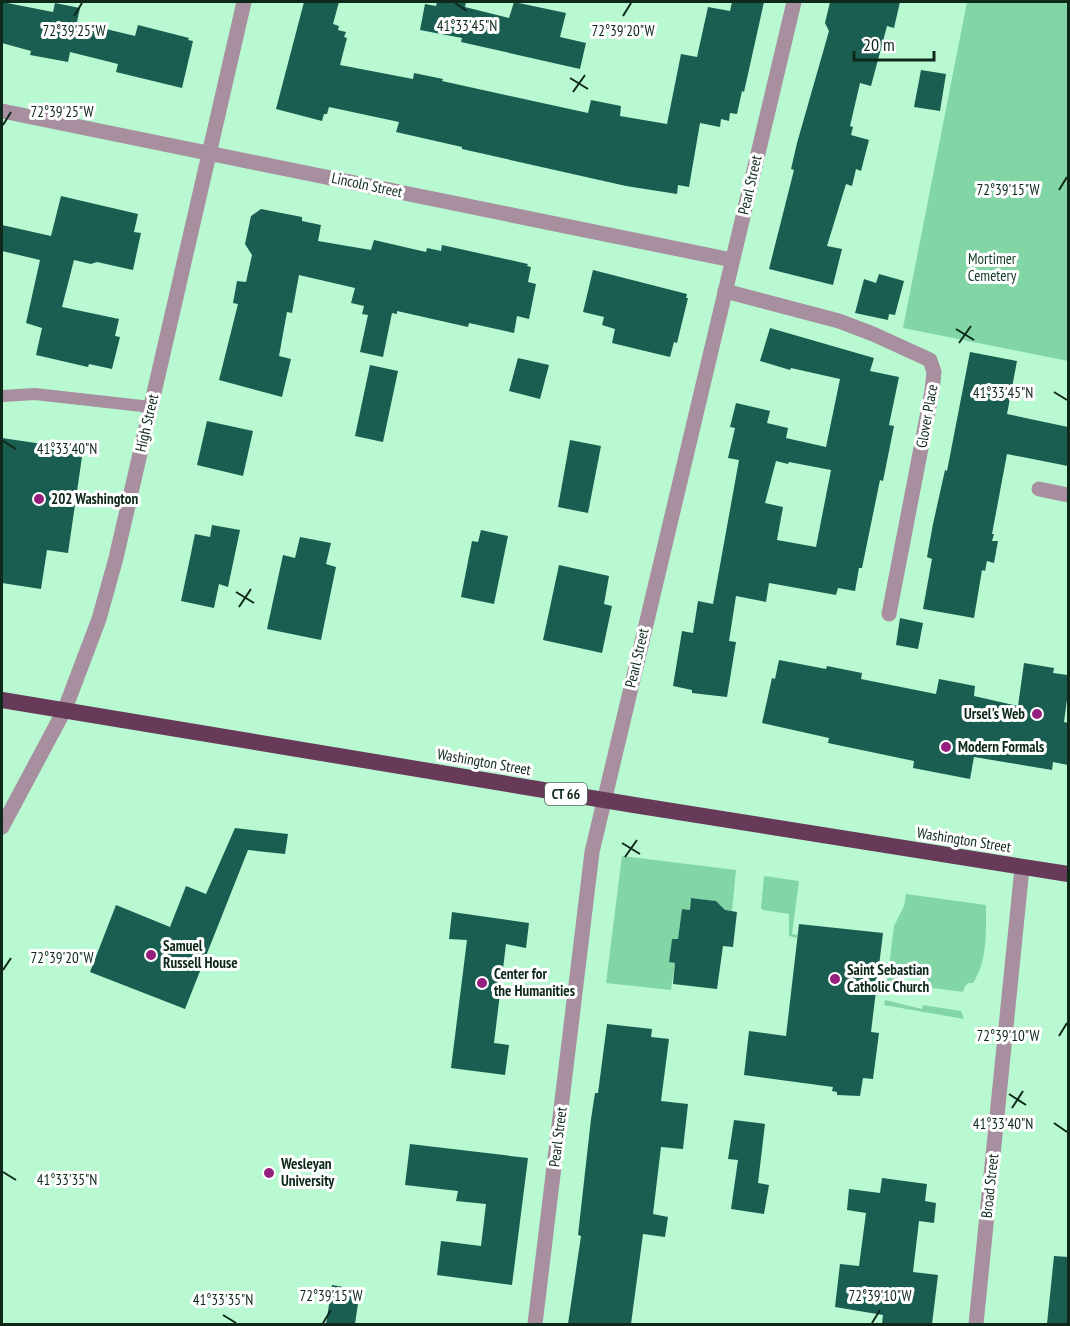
<svg xmlns="http://www.w3.org/2000/svg" width="1070" height="1326" viewBox="0 0 1070 1326" font-family="'PT Sans Narrow',sans-serif">
	<style>
		.green { fill: #82d6a6 }
		.building { fill: #1a5e52; fill-rule: evenodd }
		.lines { fill: none; stroke-linecap: round; stroke-linejoin: round }
		.service { stroke: #a88fa0; stroke-width: 12 }
		.minor { stroke: #a88fa0; stroke-width: 15 }
		.tertiary { stroke: #a88fa0; stroke-width: 15 }
		.trunk { stroke: #673a5a; stroke-width: 16 }
		.ticks { fill: none; stroke: #0e281a; stroke-width: 2 }
		.poi-dot { fill: #941f7d; stroke: #fff; stroke-width: 2 }
		.labels { text-anchor: middle; stroke-width: 6; stroke-linejoin: round; paint-order: stroke }
		.shield { fill: #fff; stroke: #56685f; stroke-width: 1.5 }
		.shield-label { font-size: 14px; font-weight: bold; fill: #0e281a }
		.street-label { font-size: 15px; fill: #0e281a; stroke: #fff }
		.park-label { font-size: 15px; fill: #123b26; stroke: #fff }
		.poi-label { font-size: 15px; font-weight: bold; fill: #0e281a; stroke: #fff; text-anchor: start }
		.ticks-label { font-size: 15px; text-anchor: middle; fill: #0e281a; stroke: #fff; stroke-width: 6; stroke-linejoin: round; paint-order: stroke }
	</style>
	<rect width="100%" height="100%" fill="#b8f9d2"/>
	<!-- green -->
	<g class="green">
		<polygon points="967,2 1068,2 1068,361 903,328"/>
		<polygon points="622,856 736,870 732,911 725,911 716,901 692,898 690,910 682,909 678,939 672,939 669,962 675,963 671,990 606,983"/>
		<polygon points="764,876 799,881 792,934 797,935 797,938 789,936 789,914 763,910 761,908"/>
		<path d="M 906,894 L 986,905 C 986,929 988,961 973,983 L 969,983 L 965,986 L 963,992 L 925,987 L 927,976 L 914,969 L 903,972 L 901,984 L 887,982 L 894,926 L 904,906 Z"/>
		<polygon points="885,1000 922,1009 923,1005 961,1011 964,1019 884,1005"/>
	</g>
	<!-- building -->
	<g class="building">
		<polygon points="2,2 53,12 55,3 80,8 77,22 135,36 138,25 189,38 188,40 193,41 182,88 116,72 118,64 70,52 68,62 30,55 31,51 2,43"/>
		<polygon points="304,2 339,2 333,24 339,26 338,30 346,32 344,37 347,38 340,65 413,79 414,73 443,79 442,81 588,113 591,100 621,106 620,116 667,124 681,54 697,57 708,7 730,11 732,2 764,2 744,92 742,91 737,114 730,113 729,121 721,119 720,127 700,123 689,187 678,185 677,194 626,186 462,149 462,147 396,132 399,122 329,107 327,114 324,114 322,121 276,109"/>
		<polygon points="437,2 466,2 465,7 509,18 514,2 566,13 560,37 586,43 580,69 461,42 462,38 420,30 425,4 436,6"/>
		<polygon points="830,2 900,2 894,28 887,26 871,86 860,83 850,126 853,127 851,135 869,140 861,171 856,169 852,186 846,184 827,246 842,249 833,285 769,269 794,170 791,169 797,143 829,31 825,23"/>
		<polygon points="921,70 946,74 940,111 914,107"/>
		<polygon points="61,196 138,214 134,232 141,233 133,270 97,262 91,264 74,260 62,307 119,319 115,336 120,337 112,369 89,364 88,367 36,355 42,328 26,323 40,260 2,251 2,225 51,236"/>
		<polygon points="261,209 302,217 302,221 321,225 318,241 371,250 374,240 426,252 427,248 441,251 442,245 528,264 527,266 531,267 528,282 536,284 529,319 517,316 514,333 469,323 468,327 397,311 397,314 392,313 383,357 360,352 368,315 362,314 364,306 351,303 355,288 299,275 292,313 287,312 279,356 291,359 282,397 219,380 238,304 233,303 237,281 246,282 252,255 245,244 251,216"/>
		<polygon points="593,270 687,294 686,298 688,298 677,343 674,342 670,357 612,343 615,329 602,325 604,317 583,312"/>
		<polygon points="879,274 904,281 895,315 889,314 888,320 855,313 864,279 876,283"/>
		<path d="M 770,328 L 874,358 L 870,371 L 899,377 L 889,425 L 894,426 L 883,481 L 880,480 L 862,568 L 859,568 L 855,591 L 838,588 L 836,595 L 769,583 L 766,602 L 736,596 L 729,641 L 736,642 L 727,697 L 692,693 L 692,690 L 673,686 L 682,631 L 693,633 L 698,601 L 713,604 L 739,460 L 728,458 L 735,428 L 730,427 L 736,403 L 770,411 L 767,423 L 788,428 L 786,438 L 826,447 L 840,379 L 791,368 L 790,370 L 760,361 ZM 776,461 L 788,464 L 789,462 L 831,470 L 816,547 L 777,540 L 783,507 L 765,503 Z"/>
		<polygon points="970,352 1017,361 1007,414 1068,427 1068,466 1007,454 992,534 994,534 992,541 998,541 994,563 987,561 985,571 982,570 974,618 923,609 932,559 927,557 933,524 945,470 947,471"/>
		<polygon points="518,358 549,365 540,399 509,391"/>
		<polygon points="370,365 398,371 383,442 355,436"/>
		<polygon points="207,421 253,431 243,476 197,465"/>
		<polygon points="2,438 83,450 68,553 47,550 41,589 2,583"/>
		<polygon points="570,440 601,446 588,513 558,507"/>
		<polygon points="212,525 240,530 228,587 219,584 214,608 181,601 195,534 210,537"/>
		<polygon points="481,530 508,536 494,604 461,597 472,541 478,542"/>
		<polygon points="300,537 331,543 326,564 336,567 321,640 267,629 283,555 295,558"/>
		<polygon points="559,565 609,576 604,604 612,606 602,653 543,640"/>
		<polygon points="900,618 923,623 918,649 896,645"/>
		<polygon points="779,660 826,669 827,666 862,673 861,679 936,694 939,679 975,686 974,696 1018,706 1024,663 1054,668 1053,673 1068,675 1068,692 1064,722 1068,723 1068,765 1053,762 1052,770 974,757 970,779 913,768 914,761 828,743 829,738 762,723 772,678 775,679"/>
		<polygon points="235,828 288,834 285,854 248,850 185,1009 90,972 116,905 170,927 186,886 206,894"/>
		<polygon points="691,898 716,901 725,910 737,912 733,947 723,946 717,989 673,984 675,963 669,962 672,939 678,939 682,909 690,910"/>
		<polygon points="452,912 529,923 526,948 506,944 494,1043 509,1045 505,1075 451,1068 467,940 449,939"/>
		<polygon points="799,924 883,933 871,1032 879,1033 873,1079 863,1078 860,1096 837,1095 837,1092 832,1091 833,1087 744,1075 749,1031 786,1036"/>
		<polygon points="607,1024 652,1029 651,1037 669,1039 661,1101 688,1104 683,1149 661,1147 653,1214 668,1217 665,1237 643,1234 631,1324 568,1324 581,1236 578,1235 591,1119 595,1093 598,1093"/>
		<polygon points="734,1120 765,1124 758,1183 769,1185 764,1214 731,1209 738,1160 728,1159"/>
		<polygon points="410,1144 528,1158 512,1285 437,1275 441,1241 481,1246 486,1204 456,1201 458,1191 405,1185"/>
		<polygon points="882,1178 927,1184 925,1201 936,1203 934,1223 919,1221 913,1272 938,1275 932,1324 882,1324 883,1315 835,1307 840,1264 859,1266 866,1213 847,1210 849,1189 880,1193"/>
		<polygon points="1054,1256 1068,1257 1068,1324 1047,1324"/>
		<polygon points="332,1285 360,1290 355,1324 326,1324"/>
	</g>
	<g class="lines">
		<!-- service -->
		<polyline class="service" points="2,396 35,394 151,407"/>
		<!-- minor -->
		<g class="minor">
			<polyline points="2,111 732,260"/>
			<polyline points="725,291 839,321 873,334 930,360 934,372 932,391 889,614"/>
			<polyline points="1039,489 1068,495"/>
			<polyline points="535,1324 592,852 794,2"/>
			<polyline points="976,1324 1022,868"/>
		</g>
		<!-- tertiary -->
		<polyline class="tertiary" points="2,827 65,709 99,619 116,558 244,2"/>
		<!-- trunk -->
		<polyline class="trunk" points="2,700 634,805 1068,874"/>
	</g>
	<!-- ticks -->
	<path class="ticks" d="M 455,3 L 467,11M 74,16 L 82,3M 623,16 L 631,3M 570,78 L 588,89M 573,92 L 585,75M 3,125 L 11,112M 1059,190 L 1067,177M 956,329 L 974,340M 959,343 L 971,326M 1054,392 L 1067,400M 3,441 L 16,449M 236,592 L 254,603M 239,607 L 251,589M 622,843 L 640,854M 625,857 L 637,840M 3,970 L 11,958M 1059,1036 L 1067,1023M 1009,1094 L 1026,1105M 1012,1108 L 1023,1091M 1054,1123 L 1067,1132M 3,1172 L 16,1180M 223,1315 L 236,1323M 323,1323 L 331,1310M 872,1323 L 880,1310"/>
	<!-- markers -->
	<g class="poi-dot">
		<circle cx="39" cy="499" r="6"/>
		<circle cx="1037" cy="714" r="6"/>
		<circle cx="946" cy="747" r="6"/>
		<circle cx="151" cy="955" r="6"/>
		<circle cx="835" cy="979" r="6"/>
		<circle cx="482" cy="983" r="6"/>
		<circle cx="269" cy="1173" r="6"/>
	</g>
	<g class="labels">
		<!-- shield labels -->
		<rect class="shield" x="545" y="783" width="42" height="22" rx="4.5"/>
		<g class="shield-label">
			<text x="566" y="799">CT 66</text>
		</g>
		<!-- street labels -->
		<g class="street-label">
			<text transform="translate(367 185) rotate(12)" y="5">Lincoln Street</text>
			<text transform="translate(750 185) rotate(-77)" y="5">Pearl Street</text>
			<text transform="translate(927 416) rotate(-80)" y="5">Glover Place</text>
			<text transform="translate(147 423) rotate(-77)" y="5">High Street</text>
			<text transform="translate(637 658) rotate(-77)" y="5">Pearl Street</text>
			<text transform="translate(484 762) rotate(10)" y="5">Washington Street</text>
			<text transform="translate(964 840) rotate(9)" y="5">Washington Street</text>
			<text transform="translate(558 1137) rotate(-83)" y="5">Pearl Street</text>
			<text transform="translate(990 1186) rotate(-84)" y="5">Broad Street</text>
		</g>
		<!-- park labels -->
		<g class="park-label">
			<text x="992" y="264">Mortimer<tspan x="992" dy="17">Cemetery</tspan></text>
		</g>
		<!-- poi labels -->
		<g class="poi-label">
			<text x="51" y="504">202 Washington</text>
			<text x="1025" y="719" text-anchor="end">Ursel's Web</text>
			<text x="958" y="752">Modern Formals</text>
			<text x="163" y="951">Samuel<tspan x="163" dy="17">Russell House</tspan></text>
			<text x="847" y="975">Saint Sebastian<tspan x="847" dy="17">Catholic Church</tspan></text>
			<text x="494" y="979">Center for<tspan x="494" dy="17">the Humanities</tspan></text>
			<text x="281" y="1169">Wesleyan<tspan x="281" dy="17">University</tspan></text>
		</g>
	</g>
	<g class="ticks-label">
		<text x="467" y="31">41°33'45"N</text>
		<text x="74" y="36">72°39'25"W</text>
		<text x="623" y="36">72°39'20"W</text>
		<text x="62" y="117">72°39'25"W</text>
		<text x="1008" y="195">72°39'15"W</text>
		<text x="1003" y="398">41°33'45"N</text>
		<text x="67" y="454">41°33'40"N</text>
		<text x="62" y="963">72°39'20"W</text>
		<text x="1008" y="1041">72°39'10"W</text>
		<text x="1003" y="1129">41°33'40"N</text>
		<text x="67" y="1185">41°33'35"N</text>
		<text x="331" y="1301">72°39'15"W</text>
		<text x="880" y="1301">72°39'10"W</text>
		<text x="223" y="1305">41°33'35"N</text>
	</g>
	<!-- border -->
	<rect width="1070" height="1326" fill="none" stroke="#0e281a" stroke-width="6"/>
	<!-- scale -->
	<path d="M854 51v9h80v-9" fill="none" stroke="#0e281a" stroke-width="3"/>
	<text x="863" y="51" font-size="18" fill="#0e281a" stroke="#ffffff" stroke-width="4.5" paint-order="stroke">20 m</text>
</svg>
